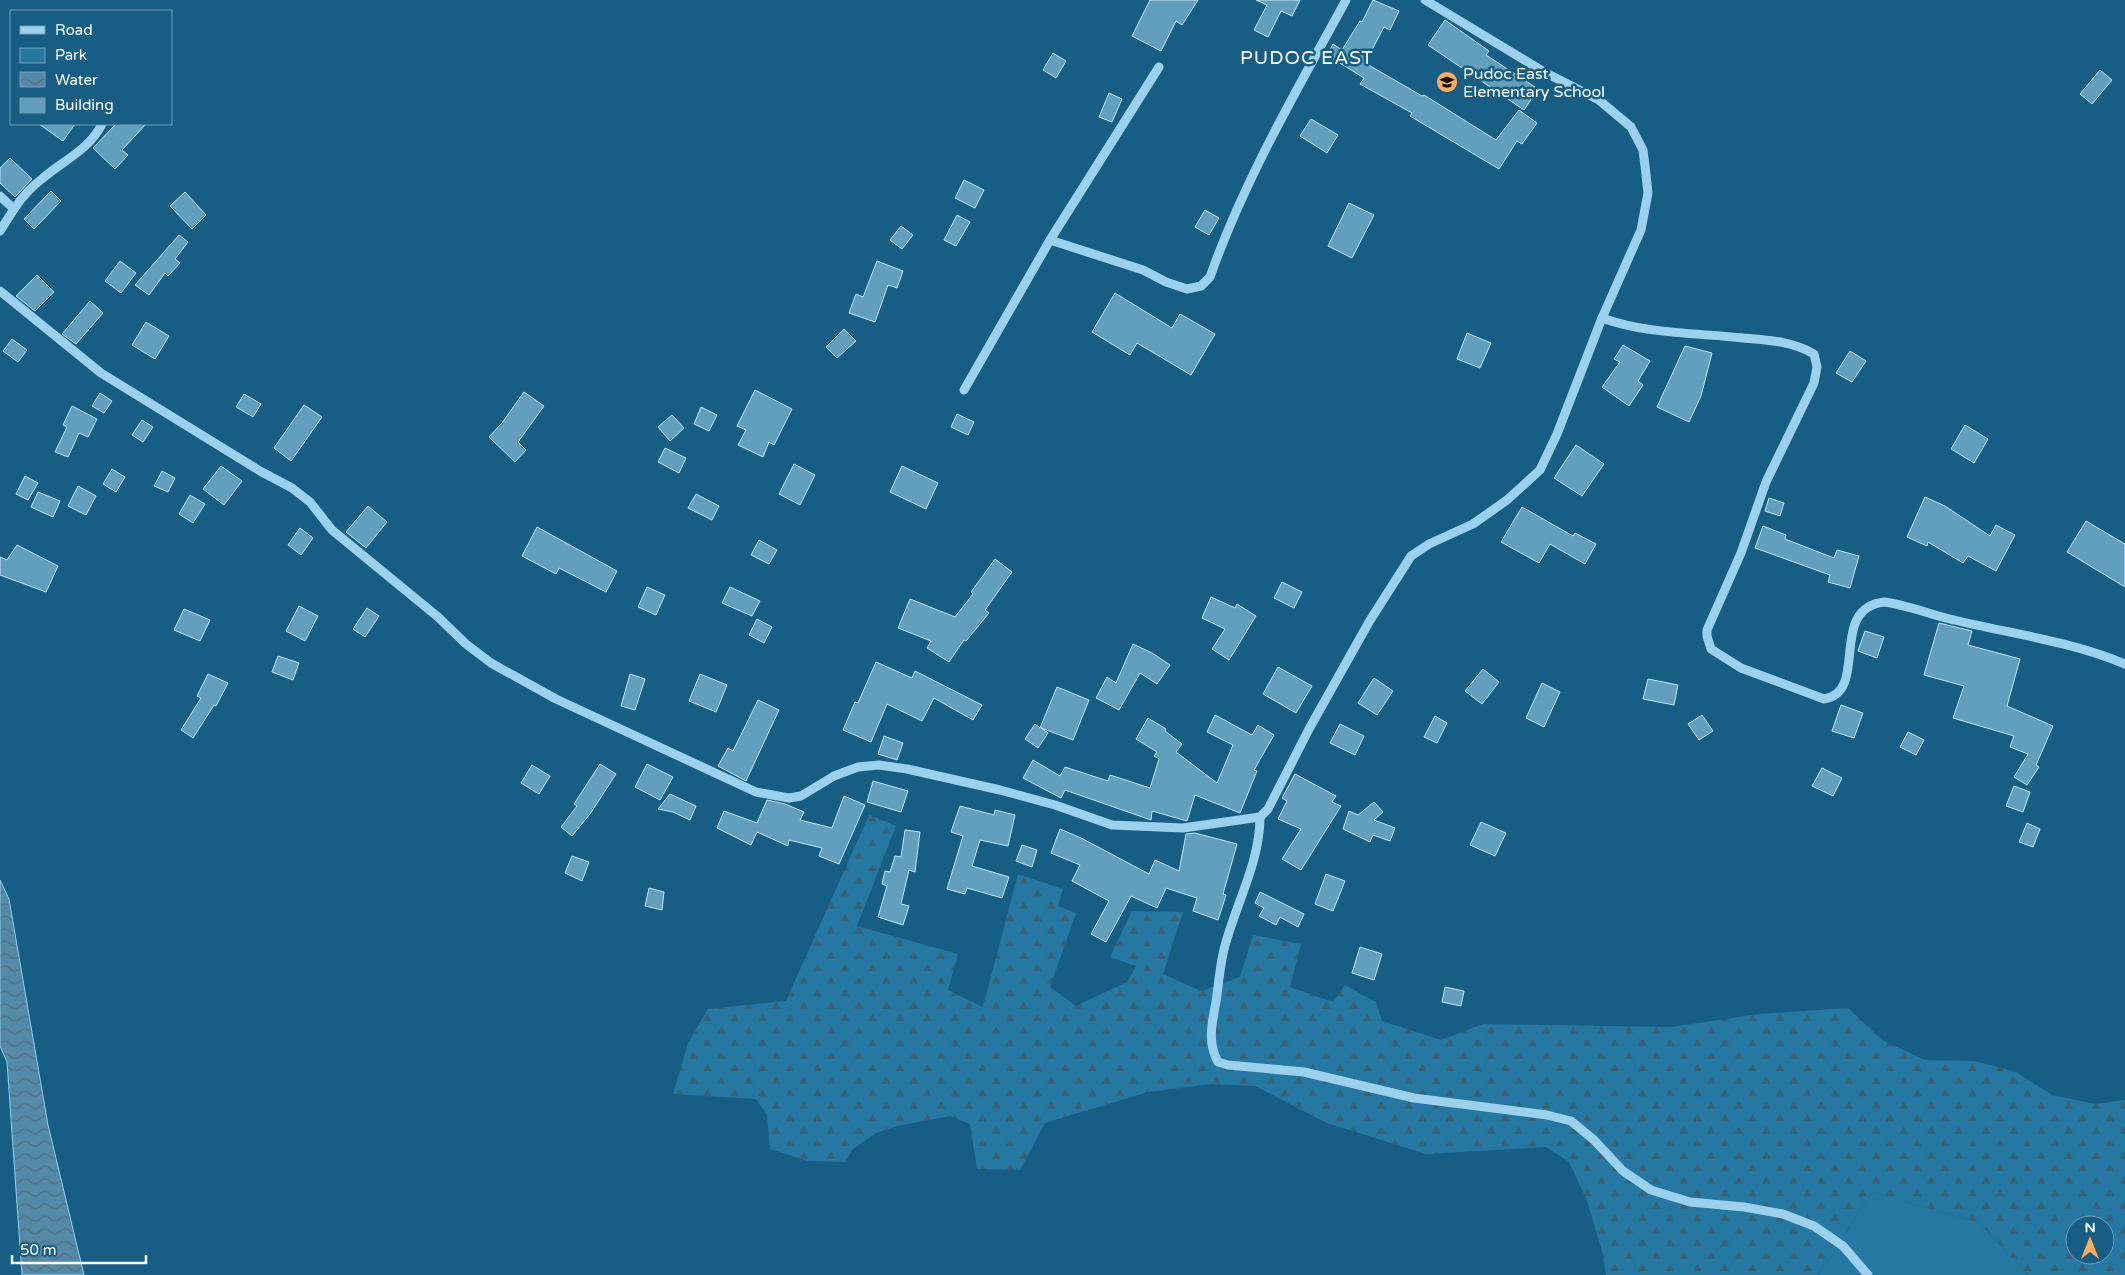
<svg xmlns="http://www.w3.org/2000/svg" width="2125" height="1275" viewBox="0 0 2125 1275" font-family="'Varela Round',sans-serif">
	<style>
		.green { fill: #2578a2 }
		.forest { fill: url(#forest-firs); fill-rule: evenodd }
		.water { fill: url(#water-waves); stroke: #8ed0f0 }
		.building { fill: #629ebd; stroke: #c1e7fa }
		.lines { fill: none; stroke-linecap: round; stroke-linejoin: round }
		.minor { stroke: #9bd1ed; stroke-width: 9 }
		.labels { text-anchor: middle; stroke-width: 5; stroke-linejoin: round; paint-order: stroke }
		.poi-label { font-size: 16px; fill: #fff; stroke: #175e85; text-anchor: start }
		.quarter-label { font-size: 19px; letter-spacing: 1px; fill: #fff; stroke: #175e85 }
	</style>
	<defs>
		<pattern id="forest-firs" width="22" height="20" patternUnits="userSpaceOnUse" patternTransform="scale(1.25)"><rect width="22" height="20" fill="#2578a2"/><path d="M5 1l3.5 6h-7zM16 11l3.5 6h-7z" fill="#3a6073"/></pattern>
		<pattern id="water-waves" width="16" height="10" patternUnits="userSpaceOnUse" patternTransform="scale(1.25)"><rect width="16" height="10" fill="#558aa7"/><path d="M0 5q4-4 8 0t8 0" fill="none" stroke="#517183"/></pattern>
	</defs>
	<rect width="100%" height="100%" fill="#175e85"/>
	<!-- green -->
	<polygon class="green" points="1872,1192 1980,1223 2028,1275 1818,1275"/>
	<!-- forest -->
	<path class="forest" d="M 869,815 L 896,826 L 857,926 L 958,954 L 948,990 L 983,1007 L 1018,874 L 1063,889 L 1058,906 L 1076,913 L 1050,987 L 1076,1006 L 1127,982 L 1136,966 L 1110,957 L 1132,911 L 1183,912 L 1163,974 L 1201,991 L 1240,977 L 1253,935 L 1301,944 L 1290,987 L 1333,1002 L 1345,985 L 1376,1002 L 1382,1021 L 1441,1040 L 1483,1024 L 1672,1027 L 1758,1014 L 1848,1008 L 1882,1040 L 1925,1060 L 1974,1061 L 2016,1072 L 2052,1095 L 2095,1104 L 2125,1100 L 2125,1275 L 2028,1275 L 1980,1223 L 1872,1192 L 1818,1275 L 1606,1275 L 1602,1251 L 1586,1198 L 1569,1162 L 1546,1147 L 1426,1154 L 1327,1123 L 1255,1086 L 1211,1084 L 1148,1092 L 1045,1123 L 1020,1170 L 977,1169 L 970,1124 L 950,1116 L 897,1126 L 876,1133 L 853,1149 L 845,1162 L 808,1161 L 770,1149 L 767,1115 L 756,1099 L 673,1094 L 688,1043 L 708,1009 L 786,1001 ZM 2075,1225 L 2105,1225 L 2105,1255 L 2075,1255 Z"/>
	<!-- water -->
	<polygon class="water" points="0,880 9,899 48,1125 84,1275 22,1275 7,1062 0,1046"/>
	<!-- building -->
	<g class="building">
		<polygon points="1150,0 1198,0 1182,25 1176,21 1161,51 1132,36"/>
		<polygon points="1256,0 1300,0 1292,16 1281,11 1268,37 1254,30 1267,5"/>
		<polygon points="1373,0 1399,11 1390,30 1384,27 1365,63 1422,96 1424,95 1496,140 1519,110 1537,123 1522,144 1517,141 1499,169 1410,116 1412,113 1360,84 1364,78 1327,55 1333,44 1342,50 1360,21 1362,22"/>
		<polygon points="1445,20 1489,51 1486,55 1538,89 1524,110 1428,45"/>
		<polygon points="1053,53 1066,61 1056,78 1043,70"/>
		<polygon points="2100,70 2112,80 2092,104 2080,94"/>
		<polygon points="1109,93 1122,99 1112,122 1099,117"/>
		<polygon points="1311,119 1338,135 1327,153 1300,136"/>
		<polygon points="39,124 75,124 63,141"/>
		<polygon points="116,124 146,124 122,150 128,155 115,169 93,148"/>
		<polygon points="10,158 32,179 15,197 0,183 0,168"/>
		<polygon points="964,180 984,190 975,208 955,198"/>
		<polygon points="51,191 61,201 34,229 24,219"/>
		<polygon points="185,192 206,215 192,229 170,206"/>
		<polygon points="1349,203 1374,215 1352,258 1328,246"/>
		<polygon points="1205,210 1219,218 1209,235 1195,227"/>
		<polygon points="957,215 970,222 956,246 944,240"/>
		<polygon points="901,226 913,235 902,249 890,240"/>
		<polygon points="179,235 188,242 175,259 180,263 168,276 165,273 149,295 135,285"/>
		<polygon points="120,261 136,273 121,293 105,281"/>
		<polygon points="877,261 903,271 897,288 888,285 875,322 849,313 856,294 863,297"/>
		<polygon points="37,275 54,292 35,311 16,296"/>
		<polygon points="1115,293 1172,328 1180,314 1215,334 1191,375 1137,343 1130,355 1092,332"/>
		<polygon points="90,301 103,313 76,344 62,334"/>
		<polygon points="146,322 169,336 155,359 132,345"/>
		<polygon points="844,329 856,341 837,358 826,347"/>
		<polygon points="1467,333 1491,343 1480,368 1457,359"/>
		<polygon points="12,339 27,350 18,362 3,351"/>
		<polygon points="1623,345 1650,361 1638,381 1643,385 1629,406 1602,387 1620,362 1614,359"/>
		<polygon points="1685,346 1712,353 1701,396 1689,422 1657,407"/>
		<polygon points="1850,351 1866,361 1852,382 1836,373"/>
		<polygon points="755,390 792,409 774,445 769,442 763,457 738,445 746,430 737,426"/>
		<polygon points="524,392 544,406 518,442 526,450 515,462 489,437 502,423"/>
		<polygon points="100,393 112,401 104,413 92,406"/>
		<polygon points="244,394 261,404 253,417 236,407"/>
		<polygon points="304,405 322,417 291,461 274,448"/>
		<polygon points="72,406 97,419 88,437 79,433 68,457 55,452 67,427 63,425"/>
		<polygon points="701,407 717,415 709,431 694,424"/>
		<polygon points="957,414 974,422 968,435 951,427"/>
		<polygon points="672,415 684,428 670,441 658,427"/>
		<polygon points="142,420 153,427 143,442 132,435"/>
		<polygon points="1965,425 1988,439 1974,463 1951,449"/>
		<polygon points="1576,445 1604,464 1582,496 1554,478"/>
		<polygon points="665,448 686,458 679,473 658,462"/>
		<polygon points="794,464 815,475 800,505 779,494"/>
		<polygon points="221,466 242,481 224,505 203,489"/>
		<polygon points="902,466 938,483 926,509 890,492"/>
		<polygon points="112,469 125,477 116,492 103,484"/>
		<polygon points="162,471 175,478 168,492 154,486"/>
		<polygon points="25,476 38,483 28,500 16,494"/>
		<polygon points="78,486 96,496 86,515 68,506"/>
		<polygon points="38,492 60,501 53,517 31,507"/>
		<polygon points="696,494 719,506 712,520 688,508"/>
		<polygon points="190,495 205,504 193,523 179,514"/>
		<polygon points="1925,497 1945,506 1990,536 1996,525 2015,535 1996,571 1968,556 1963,563 1928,542 1927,546 1907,537"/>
		<polygon points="1769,498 1784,503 1780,516 1765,511"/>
		<polygon points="368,506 387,522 366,548 346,532"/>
		<polygon points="1522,507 1573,536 1575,533 1596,544 1585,564 1550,544 1539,563 1501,542"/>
		<polygon points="2086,521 2125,544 2125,587 2067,552"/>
		<polygon points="1763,526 1786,535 1785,539 1834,558 1837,550 1859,556 1850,588 1828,582 1830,575 1755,548"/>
		<polygon points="537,527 617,571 606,592 559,568 556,574 522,556"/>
		<polygon points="300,528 313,538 301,555 288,545"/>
		<polygon points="759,540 777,550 769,564 751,555"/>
		<polygon points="17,545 58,566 46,592 0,575 0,557 7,560"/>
		<polygon points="995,559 1012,572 985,610 989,613 966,641 964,640 949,662 927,648 931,641 898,628 910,599 955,617 973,594 971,592"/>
		<polygon points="1282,582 1302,592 1294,608 1274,598"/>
		<polygon points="647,587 665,595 656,615 638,607"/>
		<polygon points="730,587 760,601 752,616 722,603"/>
		<polygon points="1211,597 1235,608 1237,604 1256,616 1229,660 1212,649 1225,629 1202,618"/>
		<polygon points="299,606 318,616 305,641 286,631"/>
		<polygon points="367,608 379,616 365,637 353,629"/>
		<polygon points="184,609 210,620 200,641 174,630"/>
		<polygon points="757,619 772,627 764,643 749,635"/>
		<polygon points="1939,623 1972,631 1968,645 2020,659 2007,706 2053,726 2036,765 2039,767 2027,785 2014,777 2028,754 2010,747 2014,736 1953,718 1964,686 1924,675"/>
		<polygon points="1865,631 1884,637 1877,658 1858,651"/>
		<polygon points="1133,644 1152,653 1170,665 1157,684 1140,673 1119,710 1096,698 1107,677 1116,683"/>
		<polygon points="278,656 299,663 293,680 272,672"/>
		<polygon points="876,662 912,678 915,671 982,705 973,720 934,698 922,721 887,704 871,742 843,730 855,702 858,703"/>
		<polygon points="1278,667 1312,686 1296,713 1263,694"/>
		<polygon points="1483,669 1499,682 1482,704 1465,691"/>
		<polygon points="208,674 228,683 216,706 214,705 193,738 181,730 201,698 197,696"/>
		<polygon points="630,674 645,679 635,710 621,706"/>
		<polygon points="700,674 727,685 716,712 689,701"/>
		<polygon points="1374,678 1393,691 1377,715 1358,703"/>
		<polygon points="1648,679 1678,685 1674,705 1643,699"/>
		<polygon points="1542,683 1560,692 1544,727 1526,718"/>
		<polygon points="1057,687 1089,700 1073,740 1041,728 1048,733 1038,748 1025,739 1035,724 1040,728"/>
		<polygon points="758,700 779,710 746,781 718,766 728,748 733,751"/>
		<polygon points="1841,705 1863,713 1854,738 1832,731"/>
		<polygon points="1215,715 1252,735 1258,725 1274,735 1254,770 1257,771 1240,813 1195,795 1187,821 1152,811 1151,820 1065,790 1061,798 1023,778 1033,760 1060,776 1065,767 1108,781 1110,775 1150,788 1159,759 1154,756 1157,752 1136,739 1148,718 1166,729 1165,731 1182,744 1176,752 1217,783 1233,745 1207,732"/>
		<polygon points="1702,715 1713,731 1699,740 1688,724"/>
		<polygon points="1435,716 1447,723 1437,743 1424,737"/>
		<polygon points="1340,724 1364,736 1355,755 1330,743"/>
		<polygon points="1908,732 1924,740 1916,755 1900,747"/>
		<polygon points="884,736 903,743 897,760 878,754"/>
		<polygon points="600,764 616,774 590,814 572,836 561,827 577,806 574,804"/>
		<polygon points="647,764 673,777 660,800 635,787"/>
		<polygon points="532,765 550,776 539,794 521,783"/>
		<polygon points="1822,768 1842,778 1833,796 1812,786"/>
		<polygon points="1295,774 1336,796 1332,802 1341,806 1301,870 1282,859 1301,829 1278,819 1287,801 1282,798"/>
		<polygon points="873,781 908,791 901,812 867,802"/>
		<polygon points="2014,786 2030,792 2023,812 2006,806"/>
		<polygon points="670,794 696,806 690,820 673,812 658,809"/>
		<polygon points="844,796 865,805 839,864 819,856 822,848 789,840 788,846 757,832 751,845 717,828 724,811 757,823 767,800 785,804 804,812 800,820 832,828"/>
		<polygon points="1374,802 1383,812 1374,820 1395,828 1390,841 1373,835 1370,842 1343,829 1349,811 1358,815"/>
		<polygon points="960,806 994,815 995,810 1015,815 1008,846 980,840 972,866 1009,877 1002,898 967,888 965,894 947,889 963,836 951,832"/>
		<polygon points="1481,822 1506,833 1495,856 1470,845"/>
		<polygon points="2027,823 2040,829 2033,847 2019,842"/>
		<polygon points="1060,829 1081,838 1149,874 1155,860 1179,871 1186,834 1195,833 1237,844 1223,894 1226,895 1218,920 1193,911 1197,898 1166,888 1157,908 1131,896 1106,942 1091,934 1109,901 1072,881 1080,865 1051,853"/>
		<polygon points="905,830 920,832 915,872 909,870 901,904 909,906 903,925 878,917 887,886 882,884 885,871 890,872 895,856 901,857"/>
		<polygon points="1022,845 1037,850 1032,867 1016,861"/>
		<polygon points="572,856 589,862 582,881 565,873"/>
		<polygon points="1326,874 1345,881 1333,911 1315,904"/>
		<polygon points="649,888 664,892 662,910 645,906"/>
		<polygon points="1260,892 1304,914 1298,927 1280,917 1276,925 1259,916 1264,908 1255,903"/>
		<polygon points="1360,947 1382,954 1374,980 1352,973"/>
		<polygon points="1445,987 1464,991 1461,1006 1442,1002"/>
	</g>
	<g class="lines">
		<!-- minor -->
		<g class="minor">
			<path d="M 1159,67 L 1050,240 L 1143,270 L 1166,282 L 1187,289 L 1201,286 L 1210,277 C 1244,180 1297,90 1346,0"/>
			<polyline points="0,196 14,209 0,231"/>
			<path d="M 14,209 C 22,197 31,187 43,178 C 64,160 89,150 102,124"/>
			<polyline points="0,291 101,373 260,471 292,488 310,502 332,530 438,617 466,644 491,663 556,699 756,792 789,798 801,796 834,776 858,767 879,765 907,769 1000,790 1055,805 1112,825 1183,828 1260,817 1268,809 1309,729 1369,622 1411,556 1429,544 1473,524 1507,500 1540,470 1557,434 1602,318 1641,230 1648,193 1645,166 1643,150 1631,127 1599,100 1546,73 1425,0"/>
			<path d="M 1602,318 C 1646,334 1696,333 1743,338 C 1767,340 1792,341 1814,354 L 1817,367 L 1814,383 L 1766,482 L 1741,553 L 1707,630 L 1707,636 L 1711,649 L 1741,668 L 1824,699 C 1870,692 1827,609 1884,602 C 1908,605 1931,615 1954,620 C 2012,634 2070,641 2125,664"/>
			<polyline points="964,390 1050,240"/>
			<path d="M 1260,817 C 1260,860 1238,900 1226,942 C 1220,961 1219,982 1216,1002 C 1212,1023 1207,1042 1218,1062 L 1228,1065 L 1304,1072 L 1414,1098 L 1547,1115 L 1571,1121 L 1594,1140 L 1623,1171 L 1651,1190 L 1690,1202 L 1744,1207 L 1783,1214 L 1814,1226 L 1843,1246 L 1868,1275"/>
		</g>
	</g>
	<!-- icons -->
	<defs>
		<g id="school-disc" transform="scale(1.125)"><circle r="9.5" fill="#ffab57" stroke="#175e85"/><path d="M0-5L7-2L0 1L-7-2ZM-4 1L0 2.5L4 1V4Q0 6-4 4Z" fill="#111"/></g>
	</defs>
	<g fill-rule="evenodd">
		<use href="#school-disc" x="1447" y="82"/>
	</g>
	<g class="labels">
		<!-- poi labels -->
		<g class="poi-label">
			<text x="1463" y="79">Pudoc East<tspan x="1463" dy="18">Elementary School</tspan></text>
		</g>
		<!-- quarter labels -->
		<g class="quarter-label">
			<text x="1307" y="64">PUDOC EAST</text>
		</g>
	</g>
	<!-- legend -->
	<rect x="10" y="10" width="162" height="115" fill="#175e85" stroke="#749eb6"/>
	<rect x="20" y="26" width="25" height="8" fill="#9bd1ed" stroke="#749eb6"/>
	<text x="55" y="35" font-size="15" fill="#ffffff">Road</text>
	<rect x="20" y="48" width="25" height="15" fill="#2578a2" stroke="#749eb6"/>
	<text x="55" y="60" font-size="15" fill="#ffffff">Park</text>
	<rect x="20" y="72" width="25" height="15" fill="url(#water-waves)" stroke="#749eb6"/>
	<text x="55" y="85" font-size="15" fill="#ffffff">Water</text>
	<rect x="20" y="98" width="25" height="15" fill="#629ebd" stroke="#749eb6"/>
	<text x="55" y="110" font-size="15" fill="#ffffff">Building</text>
	<!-- north arrow -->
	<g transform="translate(2090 1240)"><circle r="24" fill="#175e85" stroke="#749eb6"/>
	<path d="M0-4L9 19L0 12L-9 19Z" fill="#ffab57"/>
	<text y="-8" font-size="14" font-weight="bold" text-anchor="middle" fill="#ffffff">N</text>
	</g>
	<!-- scale -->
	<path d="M12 1255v8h134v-8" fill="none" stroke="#ffffff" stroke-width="2.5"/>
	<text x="20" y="1255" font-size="15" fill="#ffffff" stroke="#175e85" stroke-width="4" paint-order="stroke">50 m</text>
</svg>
